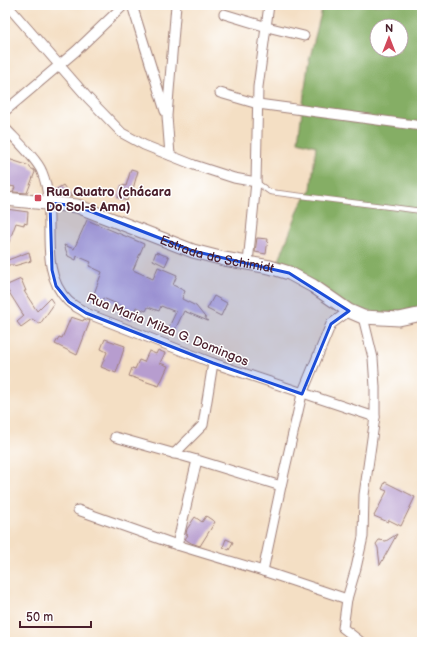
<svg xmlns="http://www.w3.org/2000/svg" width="427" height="647" viewBox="0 0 427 647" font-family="'Balsamiq Sans',sans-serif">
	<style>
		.forest { fill: #85ae65; stroke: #686648; fill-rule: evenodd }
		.building { fill: #b79dcf }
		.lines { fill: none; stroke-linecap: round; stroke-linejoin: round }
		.lane-casing { stroke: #9f7f78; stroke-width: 6 }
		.street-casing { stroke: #9f7f78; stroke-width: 11 }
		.secondary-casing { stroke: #9f7f78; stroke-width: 15 }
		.lane { stroke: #fff; stroke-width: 4.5 }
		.street { stroke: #fff; stroke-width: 9 }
		.secondary { stroke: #fff; stroke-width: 13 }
		.marked { fill: #1d4ed8; fill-opacity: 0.2; stroke: #1d4ed8; stroke-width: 3; stroke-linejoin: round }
		.poi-dot { fill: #d1495b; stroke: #fff; stroke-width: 1.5 }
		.labels { text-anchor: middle; stroke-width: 3; stroke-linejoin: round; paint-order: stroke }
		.poi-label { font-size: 13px; font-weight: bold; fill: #4a1f2b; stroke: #fff; text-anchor: start }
		.street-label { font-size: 13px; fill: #4a1f2b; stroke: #fff }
	</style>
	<rect width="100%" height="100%" fill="#fff"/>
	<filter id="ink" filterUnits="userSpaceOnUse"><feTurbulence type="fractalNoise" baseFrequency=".025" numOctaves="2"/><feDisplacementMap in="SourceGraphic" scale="8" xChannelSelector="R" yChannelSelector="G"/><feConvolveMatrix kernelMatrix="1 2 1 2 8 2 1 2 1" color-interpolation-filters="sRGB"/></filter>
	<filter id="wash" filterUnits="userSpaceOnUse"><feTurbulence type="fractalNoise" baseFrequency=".012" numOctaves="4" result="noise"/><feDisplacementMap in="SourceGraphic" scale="16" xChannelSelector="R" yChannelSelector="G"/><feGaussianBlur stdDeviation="0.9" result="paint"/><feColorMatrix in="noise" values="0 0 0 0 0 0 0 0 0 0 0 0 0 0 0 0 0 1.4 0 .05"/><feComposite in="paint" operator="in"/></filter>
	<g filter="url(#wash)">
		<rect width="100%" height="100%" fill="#f4dfc4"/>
		<!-- forest -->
		<path class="forest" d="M 323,5 L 422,5 L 422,308 L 372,315 L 350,309 L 278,263 L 300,206 L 311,189 L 316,146 L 298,141 L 308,65 ZM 377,26 L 401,26 L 401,50 L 377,50 Z"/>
		<g id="blocks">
			<!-- building -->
			<g class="building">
				<polygon points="5,158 30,166 30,168 34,170 35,172 27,193 13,192 15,187 5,185 5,180 8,170 5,169"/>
				<polygon points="131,169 138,171 133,189 130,188 127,201 118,198 122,185 126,186"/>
				<polygon points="63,185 72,197 54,191"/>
				<polygon points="6,209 28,212 27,224 24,223 24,225 16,223 7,247"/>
				<polygon points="87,220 144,244 133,270 153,279 158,267 177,275 173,285 185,291 182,299 196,306 208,321 184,311 173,334 167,331 176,312 161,306 159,311 148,307 146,311 136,307 131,320 120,316 124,307 103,298 101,303 92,299 102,272 89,266 91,262 77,256 76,260 68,256 64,245 74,249"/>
				<polygon points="257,238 268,239 266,254 255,252"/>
				<polygon points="29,252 31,261 14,266 14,265 5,265 5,261"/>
				<polygon points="156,252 169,257 165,266 153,260"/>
				<polygon points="21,279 26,291 24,291 37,311 50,298 54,304 40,324 32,319 21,327 17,322 24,316 5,286"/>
				<polygon points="214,296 227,303 221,316 207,309"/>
				<polygon points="71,317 83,321 84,319 90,321 77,355 55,344 59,337 62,338"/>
				<polygon points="105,339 125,346 116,373 101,367 107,352 101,349"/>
				<polygon points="158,350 165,353 160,363 168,366 159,386 129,376 132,368 135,369 139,360 144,362 149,351 156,354"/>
				<polygon points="385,482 415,497 401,526 389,520 388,522 374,516 387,491 382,489"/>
				<polygon points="206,516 215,522 200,546 191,543 185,539 188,535 186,534 187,529 195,517 202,522"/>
				<polygon points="397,534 380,565 378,548 376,544 379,540 386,541"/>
				<polygon points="226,539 233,542 229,550 223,547"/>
			</g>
		</g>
	</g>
	<g filter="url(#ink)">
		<use href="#blocks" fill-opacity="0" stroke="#9f7f78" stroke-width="1"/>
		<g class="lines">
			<!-- lane casing -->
			<g class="lane-casing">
				<polyline id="lane" points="256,182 270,192 422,211"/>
			</g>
			<!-- street casing -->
			<g class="street-casing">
				<g id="street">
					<polyline points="7,5 88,98 122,133 144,145 194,165 234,178 256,182"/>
					<polyline points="132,5 165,111"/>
					<polyline points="224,14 267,27 304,36"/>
					<polyline points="220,93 258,104 422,126"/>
					<polyline points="5,111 76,51 124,5"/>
					<path d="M 5,128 C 15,139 37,159 42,172 C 59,213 35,268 68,301 C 73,306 81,309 86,313 L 213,363 L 375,417"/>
					<polyline points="170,155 167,116 176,5"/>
					<polyline points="248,263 256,182 258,87 269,5"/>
					<polyline points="115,437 197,460 281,486"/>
					<polyline points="174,454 203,425 213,363"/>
					<polyline points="78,510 177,545 263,571 347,599"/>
					<polyline points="177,545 197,460"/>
					<polyline points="263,571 281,486 302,394 331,324 349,311"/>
					<polyline points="361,642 343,628 347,599 356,568 363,537 364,495 375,417 375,387 373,358 363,317"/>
				</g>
			</g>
			<!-- secondary casing -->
			<g class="secondary-casing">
				<g id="secondary">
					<path id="s1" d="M 5,199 L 77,206 L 193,251 L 224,259 L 270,267 L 289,273 L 313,286 L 349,311 L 363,317 L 399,319 L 422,314"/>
				</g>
			</g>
			<!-- lane -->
			<use href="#lane" class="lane"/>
			<!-- street -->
			<use href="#street" class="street"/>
			<!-- secondary -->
			<use href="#secondary" class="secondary"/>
		</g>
	</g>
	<!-- marked area -->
	<path class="marked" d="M 50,203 L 77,206 L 193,251 L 289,273 L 349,311 L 331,324 L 302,394 L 213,363 L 86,313 L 69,302 L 56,286 L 52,270 Z"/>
	<!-- markers -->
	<rect class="poi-dot" x="34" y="194" width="8" height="8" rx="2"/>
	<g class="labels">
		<!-- poi labels -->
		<g class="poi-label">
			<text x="46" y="196">Rua Quatro (chácara<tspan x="46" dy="15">Do Sol-s Ama)</tspan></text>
		</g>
		<!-- street labels -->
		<g class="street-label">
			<text dy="5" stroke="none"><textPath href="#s1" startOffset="221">Estrada do Schimidt</textPath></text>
			<text transform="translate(168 329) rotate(22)" y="5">Rua Maria Milza G. Domingos</text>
		</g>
	</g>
	<!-- margin -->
	<rect width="427" height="647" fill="none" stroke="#fff" stroke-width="20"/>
	<!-- north arrow -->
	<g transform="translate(389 38)"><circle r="19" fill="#ffffff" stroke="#b7a5aa"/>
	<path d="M0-3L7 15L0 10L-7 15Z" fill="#d1495b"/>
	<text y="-6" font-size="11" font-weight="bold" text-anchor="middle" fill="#4a1f2b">N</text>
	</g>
	<!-- scale -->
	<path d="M20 621v6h71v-6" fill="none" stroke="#4a1f2b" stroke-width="2"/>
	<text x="26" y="621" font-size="12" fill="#4a1f2b" stroke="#ffffff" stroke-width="3" paint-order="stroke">50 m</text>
</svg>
